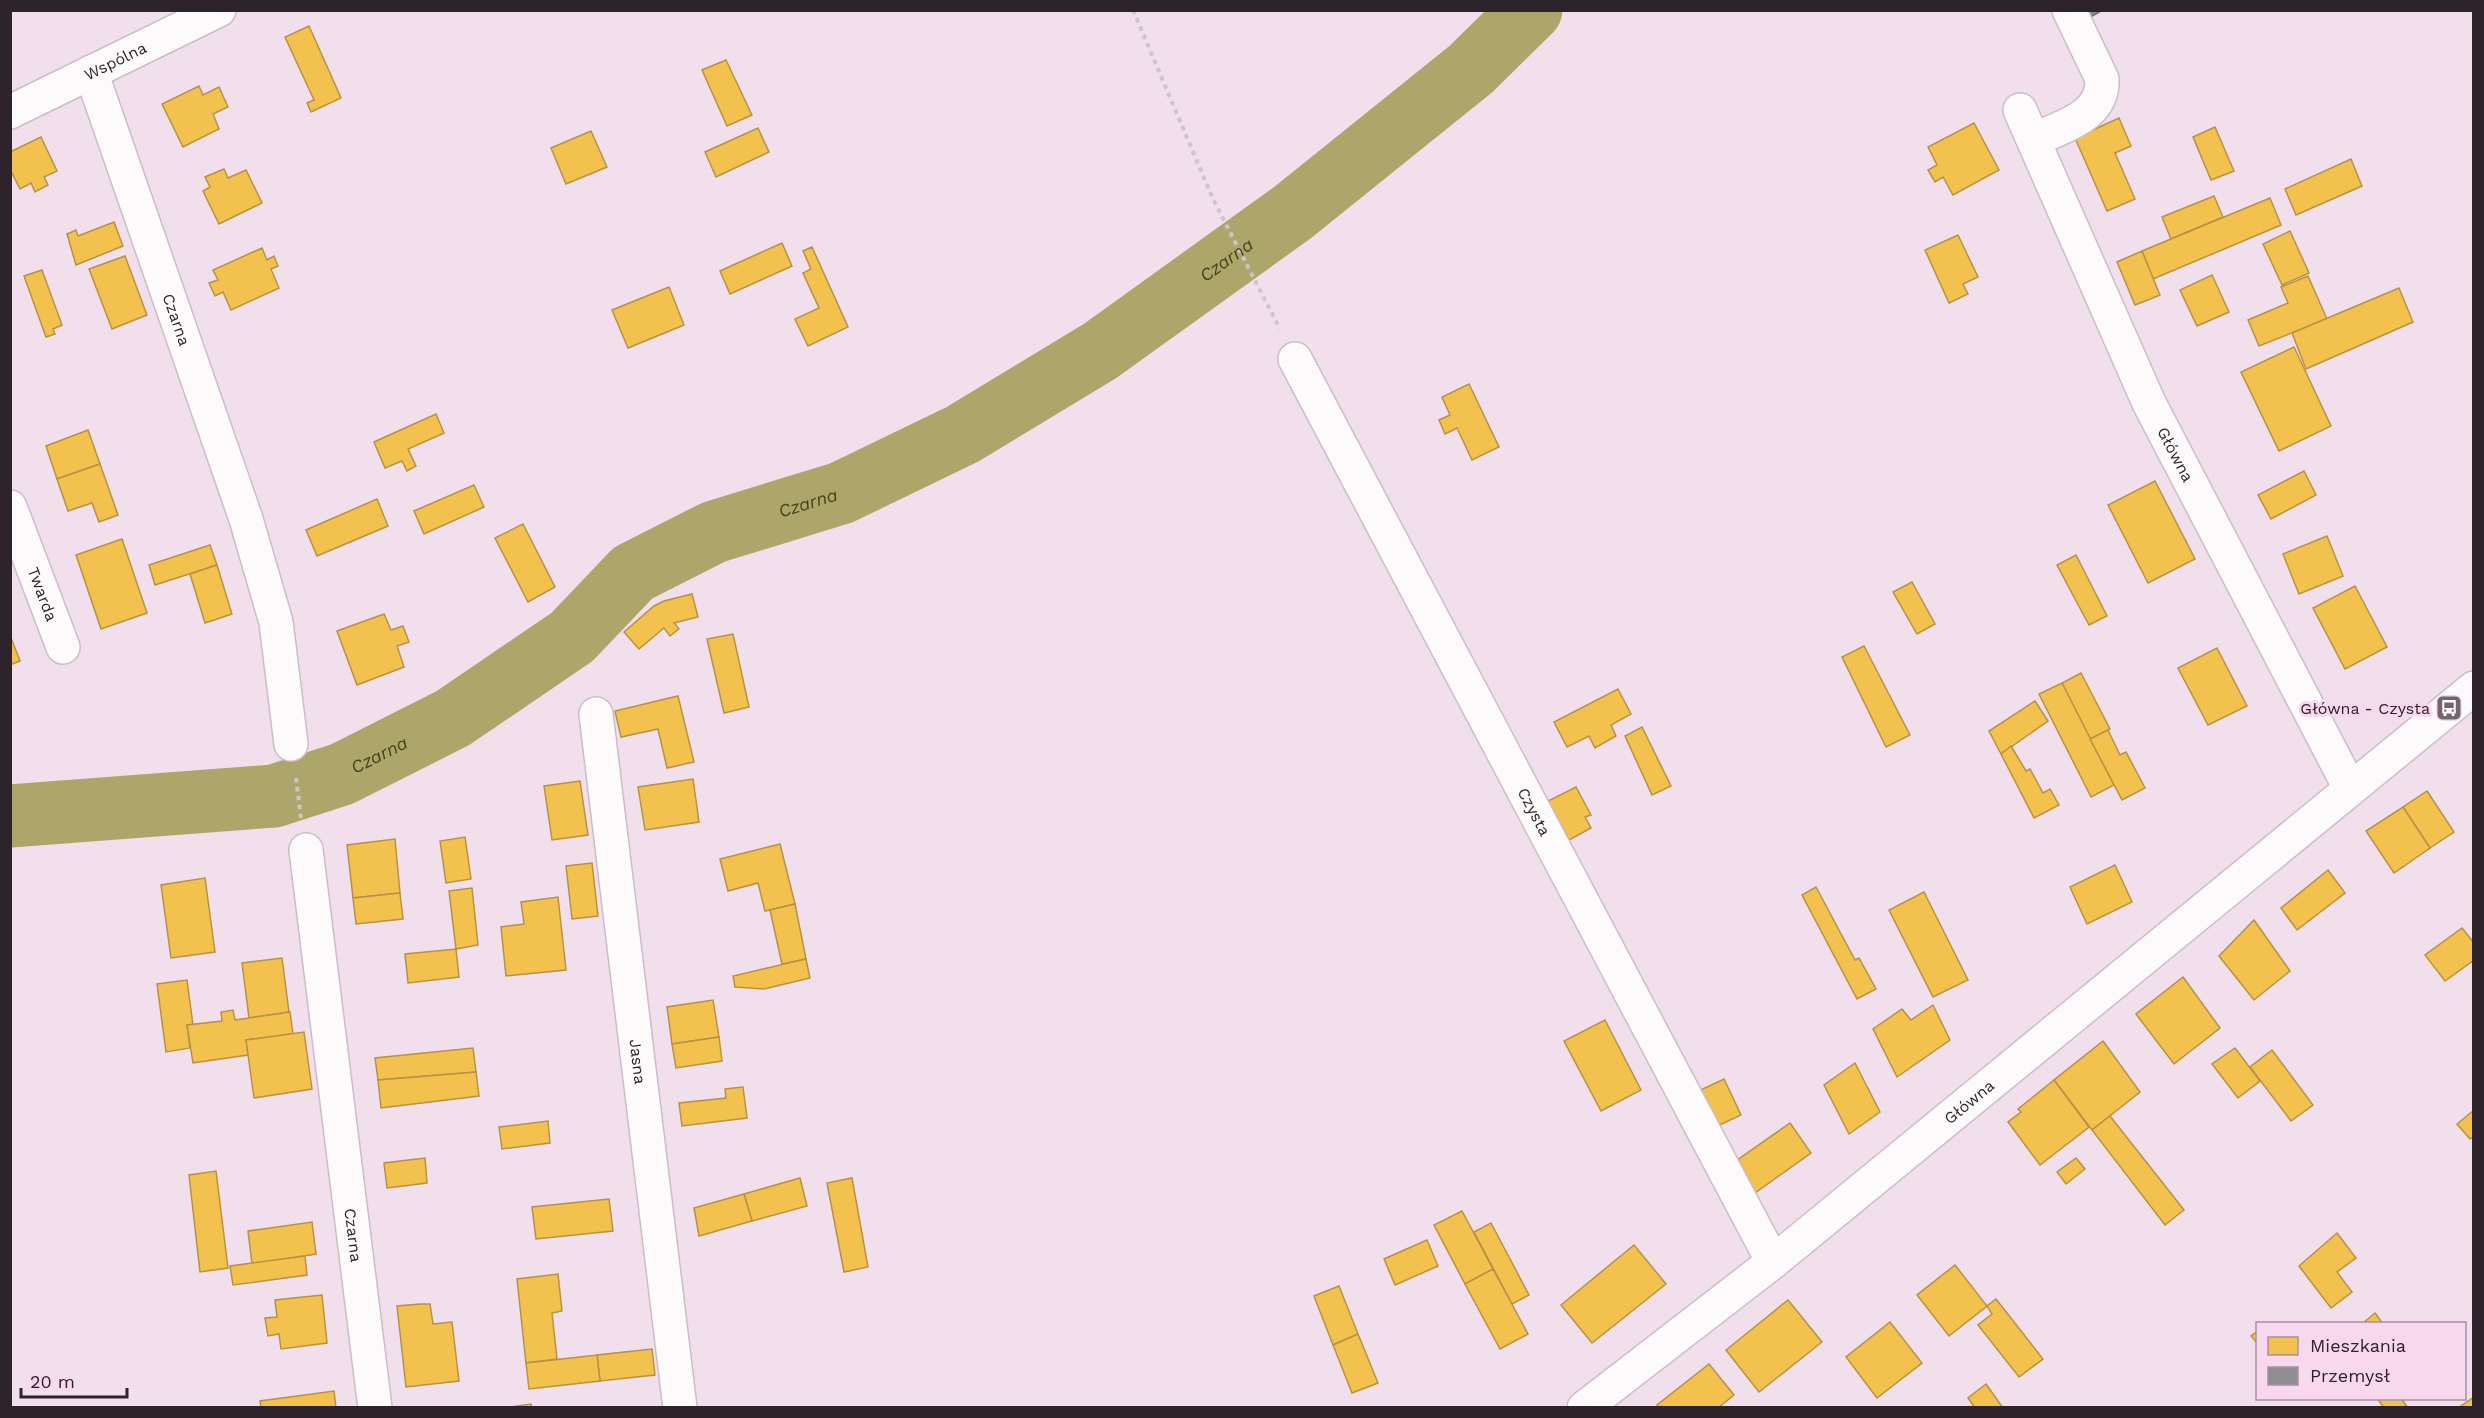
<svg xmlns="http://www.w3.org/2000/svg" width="2484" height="1418" viewBox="0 0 2484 1418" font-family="'Work Sans',sans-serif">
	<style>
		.homes { fill: #f2c14e; stroke: #b79244; stroke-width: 1.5 }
		.industry { fill: #8d8d92; stroke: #706d73; stroke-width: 1.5 }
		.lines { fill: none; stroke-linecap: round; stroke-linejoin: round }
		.river { stroke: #ada66a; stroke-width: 63 }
		.minor-casing { stroke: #cbbdc7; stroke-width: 36 }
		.path { stroke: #ccc5c9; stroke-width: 4; stroke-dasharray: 4.5 4.5; stroke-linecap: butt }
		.minor { stroke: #fdfafc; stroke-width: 33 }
		.labels { text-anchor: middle; stroke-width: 6; stroke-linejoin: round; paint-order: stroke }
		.street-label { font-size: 16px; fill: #2e232b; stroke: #f8d8ef }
		.poi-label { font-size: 16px; fill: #2e232b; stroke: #f8d8ef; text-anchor: end }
		.water-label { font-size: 18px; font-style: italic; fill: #45431e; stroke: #f8d8ef }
	</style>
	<rect width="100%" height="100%" fill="#f1dfec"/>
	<!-- homes -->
	<g class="homes">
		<polygon points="309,26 341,98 311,112 307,103 314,100 285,37"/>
		<polygon points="726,60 752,115 727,126 702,70"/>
		<polygon points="199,86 203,95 219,87 228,107 213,114 219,129 183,147 162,104"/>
		<polygon points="2119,118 2131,146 2115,153 2135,199 2107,211 2075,138"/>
		<polygon points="1974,123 1999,170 1953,195 1943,177 1935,182 1928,170 1937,165 1928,147"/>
		<polygon points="2215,127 2234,171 2211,180 2193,137"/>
		<polygon points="758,128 769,152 716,177 705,152"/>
		<polygon points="591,131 607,167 566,184 551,148"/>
		<polygon points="41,137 57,171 44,177 48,185 35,192 31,183 20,189 10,169 10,152"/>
		<polygon points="2351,159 2362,186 2296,215 2285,189"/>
		<polygon points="224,169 228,178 246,170 262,203 219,224 203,191 210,187 205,177"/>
		<polygon points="2214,196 2223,217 2171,239 2162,217"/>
		<polygon points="2270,198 2281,225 2153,279 2142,251"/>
		<polygon points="114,222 123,246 76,265 67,234 76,230 78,236"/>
		<polygon points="2290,231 2309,273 2282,285 2263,244"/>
		<polygon points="1958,235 1978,277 1963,284 1968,294 1949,303 1925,250"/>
		<polygon points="782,243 792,266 730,294 720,271"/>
		<polygon points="812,247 848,327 808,346 795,319 819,308 803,273 811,269 803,251"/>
		<polygon points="262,248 267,260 274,256 278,266 271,269 279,288 231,310 223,292 215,296 209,283 218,280 213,270"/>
		<polygon points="2142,251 2160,295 2135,305 2117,262"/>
		<polygon points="125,256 147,315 112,329 89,269"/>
		<polygon points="42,270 62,325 53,329 55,334 46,337 24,276"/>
		<polygon points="2212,275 2229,312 2197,326 2180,290"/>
		<polygon points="2308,276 2327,319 2259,346 2248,320 2288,303 2281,287"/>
		<polygon points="669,287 684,325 628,348 612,310"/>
		<polygon points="2399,288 2413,322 2306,369 2292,333"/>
		<polygon points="2294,347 2331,426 2279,451 2241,372"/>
		<polygon points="1469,384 1499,447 1472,460 1457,428 1445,434 1439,420 1450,415 1442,397"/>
		<polygon points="436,414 444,433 408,449 416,466 407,471 402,461 385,468 374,442"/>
		<polygon points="88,430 100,464 57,479 46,446"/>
		<polygon points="100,464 118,515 99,522 92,503 68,511 57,479"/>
		<polygon points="2304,471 2316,495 2271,519 2258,495"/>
		<polygon points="2155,481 2195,559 2148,583 2108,505"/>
		<polygon points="474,485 484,507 424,534 414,511"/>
		<polygon points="377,499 388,526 317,556 306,530"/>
		<polygon points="523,524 555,587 528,602 495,538"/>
		<polygon points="2327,536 2343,576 2299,594 2283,554"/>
		<polygon points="122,539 147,613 101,629 76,555"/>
		<polygon points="210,545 217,565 155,585 149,565"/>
		<polygon points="2076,555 2107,616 2089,625 2057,565"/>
		<polygon points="217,565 232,614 205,623 190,574"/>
		<polygon points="1912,582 1935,624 1917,634 1893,592"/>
		<polygon points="2355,586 2387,647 2345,669 2313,608"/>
		<polygon points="692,594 698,617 674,623 679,629 670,636 664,628 639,649 624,632 654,606 664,601"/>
		<polygon points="384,614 391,630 403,626 409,642 397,646 404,667 357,685 337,631"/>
		<polygon points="733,634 749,707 724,713 707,639"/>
		<polygon points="10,635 20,661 10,665"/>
		<polygon points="1864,646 1910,735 1886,747 1842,657"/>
		<polygon points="2217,648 2247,706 2208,725 2178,668"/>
		<polygon points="2081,673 2110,729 2090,739 2062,683"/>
		<polygon points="2062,683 2114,785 2091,797 2039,694"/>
		<polygon points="1618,689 1631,714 1611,725 1616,736 1595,748 1589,736 1567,747 1554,722"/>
		<polygon points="678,696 694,762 667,768 658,729 621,737 615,711"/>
		<polygon points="2035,701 2048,721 2001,754 1989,731"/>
		<polygon points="1642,727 1671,786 1652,795 1625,736"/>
		<polygon points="2108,730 2120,755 2126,752 2145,788 2122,800 2090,739"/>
		<polygon points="2011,746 2026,771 2030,769 2043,793 2050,789 2059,805 2034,818 2001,754"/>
		<polygon points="693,779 699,822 645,830 638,787"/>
		<polygon points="580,781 588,835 552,840 544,786"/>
		<polygon points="1576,787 1591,815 1585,817 1591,828 1569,840 1548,801"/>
		<polygon points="2427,791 2454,832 2430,848 2403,807"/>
		<polygon points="2403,807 2430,848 2394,873 2366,831"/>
		<polygon points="465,837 471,879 446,883 440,841"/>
		<polygon points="395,839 400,893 353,898 347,845"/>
		<polygon points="780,844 795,904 765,911 758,883 728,891 720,859"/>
		<polygon points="592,863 598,916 572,919 566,866"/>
		<polygon points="2115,865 2132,902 2087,924 2070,887"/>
		<polygon points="2328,870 2345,893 2297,930 2281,908"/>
		<polygon points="205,878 215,952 171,958 161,885"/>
		<polygon points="1816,887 1855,960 1859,958 1876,989 1857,999 1802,895"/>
		<polygon points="472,888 478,945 456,949 449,891"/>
		<polygon points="1924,892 1968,980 1933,997 1889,910"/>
		<polygon points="400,893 403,919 356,924 353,898"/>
		<polygon points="558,897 566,970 506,976 501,927 524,924 521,902"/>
		<polygon points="795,904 806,959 782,964 770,910"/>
		<polygon points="2254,920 2290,971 2254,1000 2219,956"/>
		<polygon points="2462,928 2474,943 2474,960 2445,981 2425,955"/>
		<polygon points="456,949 459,977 408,983 405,954"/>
		<polygon points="282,958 289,1012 249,1018 242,963"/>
		<polygon points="806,959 810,978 764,989 735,987 733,976"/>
		<polygon points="2183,977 2220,1028 2174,1064 2136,1014"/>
		<polygon points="187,980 193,1025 187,1025 190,1048 166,1052 157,984"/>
		<polygon points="713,1000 719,1037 672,1044 667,1007"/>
		<polygon points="1933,1005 1950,1040 1897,1077 1873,1029 1902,1009 1911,1020"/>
		<polygon points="233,1010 235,1020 290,1012 293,1034 246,1040 248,1055 193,1063 187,1025 222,1021 221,1012"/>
		<polygon points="1605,1020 1641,1090 1601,1111 1564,1041"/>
		<polygon points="304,1032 312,1089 254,1098 246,1040"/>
		<polygon points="719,1037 722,1061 676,1068 672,1044"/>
		<polygon points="2103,1041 2140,1092 2092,1130 2054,1080"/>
		<polygon points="473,1048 476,1072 378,1080 375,1058"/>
		<polygon points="2235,1048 2260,1081 2238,1098 2212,1064"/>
		<polygon points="2272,1050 2313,1105 2291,1121 2250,1067"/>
		<polygon points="1855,1063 1880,1112 1849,1134 1824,1085"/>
		<polygon points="476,1072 479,1096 381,1108 378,1080"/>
		<polygon points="1724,1079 1741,1115 1711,1129 1694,1093"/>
		<polygon points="2054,1080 2089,1127 2040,1165 2008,1122 2021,1112 2018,1109"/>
		<polygon points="743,1087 747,1118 682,1126 679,1103 726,1098 725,1089"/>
		<polygon points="2474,1110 2474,1136 2470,1139 2457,1124"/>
		<polygon points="2110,1116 2184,1210 2165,1225 2092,1130"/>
		<polygon points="548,1121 550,1143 502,1149 499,1127"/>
		<polygon points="1790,1123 1811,1153 1755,1193 1733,1163"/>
		<polygon points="425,1158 427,1183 387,1188 384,1163"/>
		<polygon points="2076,1158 2085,1169 2066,1184 2057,1172"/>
		<polygon points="216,1171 228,1268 200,1272 189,1175"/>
		<polygon points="800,1178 807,1206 752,1221 744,1194"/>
		<polygon points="852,1178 868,1267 844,1272 827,1183"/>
		<polygon points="744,1194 752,1221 699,1236 694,1208"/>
		<polygon points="609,1199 613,1231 536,1239 532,1207"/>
		<polygon points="1462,1211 1493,1269 1465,1284 1434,1225"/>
		<polygon points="312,1222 316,1254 252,1264 248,1231"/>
		<polygon points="1491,1223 1529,1295 1512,1304 1474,1232"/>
		<polygon points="2337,1233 2356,1258 2337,1272 2352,1292 2331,1308 2299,1266"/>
		<polygon points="1427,1240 1438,1266 1395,1285 1384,1259"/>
		<polygon points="1634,1245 1666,1284 1592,1343 1561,1305"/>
		<polygon points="305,1256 307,1275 233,1285 230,1266"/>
		<polygon points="1955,1265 1987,1306 1949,1336 1917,1295"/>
		<polygon points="1493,1269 1528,1334 1500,1349 1465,1284"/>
		<polygon points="558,1274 562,1311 552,1313 557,1359 526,1363 517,1279"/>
		<polygon points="1339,1286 1358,1334 1333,1345 1314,1296"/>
		<polygon points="322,1295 327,1343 281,1349 279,1334 268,1336 265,1318 277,1317 275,1300"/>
		<polygon points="1996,1299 2043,1359 2019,1377 1978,1325 1992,1314 1987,1306"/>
		<polygon points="1788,1300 1822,1342 1759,1392 1726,1350"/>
		<polygon points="420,1304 430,1304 433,1324 452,1322 459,1381 406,1387 397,1306"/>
		<polygon points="2375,1313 2383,1324 2362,1324"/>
		<polygon points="1890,1322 1922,1363 1877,1398 1846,1357"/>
		<polygon points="2258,1331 2258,1344 2251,1336"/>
		<polygon points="1358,1334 1378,1383 1352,1393 1333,1345"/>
		<polygon points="652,1349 655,1375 600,1381 597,1355"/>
		<polygon points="597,1355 600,1381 529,1389 526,1363"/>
		<polygon points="1709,1364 1734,1395 1718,1408 1659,1408 1657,1405"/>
		<polygon points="1986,1384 2003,1408 1975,1408 1968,1398"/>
		<polygon points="334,1391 336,1408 261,1408 260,1401"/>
		<polygon points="2474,1397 2474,1408 2458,1408"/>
		<polygon points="2377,1398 2401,1398 2408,1408 2384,1408"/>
		<polygon points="531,1404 532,1408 503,1408"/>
	</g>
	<!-- industry -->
	<polygon class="industry" points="2083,10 2103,10 2087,19"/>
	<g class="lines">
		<!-- river -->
		<path class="river" id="s1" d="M 10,816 L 274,796 L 342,774 L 453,718 L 572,637 L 633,573 L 714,532 L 841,493 L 963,434 L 1100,351 L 1292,213 L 1471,69 L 1531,10"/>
		<!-- minor casing -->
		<g class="minor-casing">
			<g id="minor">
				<path id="s2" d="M 91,72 L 246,519 L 276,622 L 291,744"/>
				<path id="s3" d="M 2020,110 L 2149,403 L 2350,788"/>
				<path id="s4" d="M 10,112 L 219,10"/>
				<path d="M 2034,140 C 2062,126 2104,117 2102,79 L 2069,10"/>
				<path id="s5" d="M 1295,359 L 1773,1262"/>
				<path id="s6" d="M 10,507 L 63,647"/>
				<path id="s7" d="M 596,714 L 680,1408"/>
				<path id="s8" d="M 306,850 L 375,1408"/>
				<path id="s9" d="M 1584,1408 L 1773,1262 L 2474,688"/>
			</g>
		</g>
		<!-- path -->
		<g class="path">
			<polyline points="1133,10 1213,199 1280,329"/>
			<polyline points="296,778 301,818"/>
		</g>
		<!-- minor -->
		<use href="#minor" class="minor"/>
	</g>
	<!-- icons -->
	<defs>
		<g id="bus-square" transform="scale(1.35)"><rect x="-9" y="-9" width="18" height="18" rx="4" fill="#72656f" stroke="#f8d8ef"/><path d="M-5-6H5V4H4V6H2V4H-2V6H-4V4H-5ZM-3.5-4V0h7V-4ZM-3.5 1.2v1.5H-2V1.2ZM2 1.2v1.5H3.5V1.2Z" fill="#fff"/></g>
	</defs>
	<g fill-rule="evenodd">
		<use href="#bus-square" x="2449" y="708"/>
	</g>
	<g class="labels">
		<!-- street labels -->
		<g class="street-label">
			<text dy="6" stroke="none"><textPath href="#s4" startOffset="117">Wspólna</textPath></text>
			<text dy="6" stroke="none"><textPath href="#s2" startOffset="262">Czarna</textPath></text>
			<text dy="6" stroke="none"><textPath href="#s3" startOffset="378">Główna</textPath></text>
			<text dy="6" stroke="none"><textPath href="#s6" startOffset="93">Twarda</textPath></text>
			<text dy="6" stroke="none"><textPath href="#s5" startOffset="512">Czysta</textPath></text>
			<text dy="6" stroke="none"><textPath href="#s7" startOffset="350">Jasna</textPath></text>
			<text dy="6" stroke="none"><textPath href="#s9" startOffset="492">Główna</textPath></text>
			<text dy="6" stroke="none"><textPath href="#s8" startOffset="388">Czarna</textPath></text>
		</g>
		<!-- poi labels -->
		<g class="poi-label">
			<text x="2430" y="714">Główna - Czysta</text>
		</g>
		<!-- water labels -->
		<g class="water-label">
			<text dy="6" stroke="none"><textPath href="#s1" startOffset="1368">Czarna</textPath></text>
			<text dy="6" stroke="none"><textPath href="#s1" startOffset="882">Czarna</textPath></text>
			<text dy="6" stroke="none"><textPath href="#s1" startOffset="378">Czarna</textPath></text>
		</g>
	</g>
	<!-- border -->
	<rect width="2484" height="1418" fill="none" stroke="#2e232b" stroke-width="24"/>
	<!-- legend -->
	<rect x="2256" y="1322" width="210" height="78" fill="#f8d8ef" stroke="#a790a1" stroke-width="1.5"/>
	<rect x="2268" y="1337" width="30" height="18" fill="#f2c14e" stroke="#a790a1" stroke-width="1.5"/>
	<text x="2310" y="1352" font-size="18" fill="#2e232b">Mieszkania</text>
	<rect x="2268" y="1367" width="30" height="18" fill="#8d8d92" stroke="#a790a1" stroke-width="1.5"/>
	<text x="2310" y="1382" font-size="18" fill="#2e232b">Przemysł</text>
	<!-- scale -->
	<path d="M21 1388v9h106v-9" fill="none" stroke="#2e232b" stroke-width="3"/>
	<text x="30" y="1388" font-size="18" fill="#2e232b" stroke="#f8d8ef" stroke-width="4.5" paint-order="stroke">20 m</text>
</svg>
